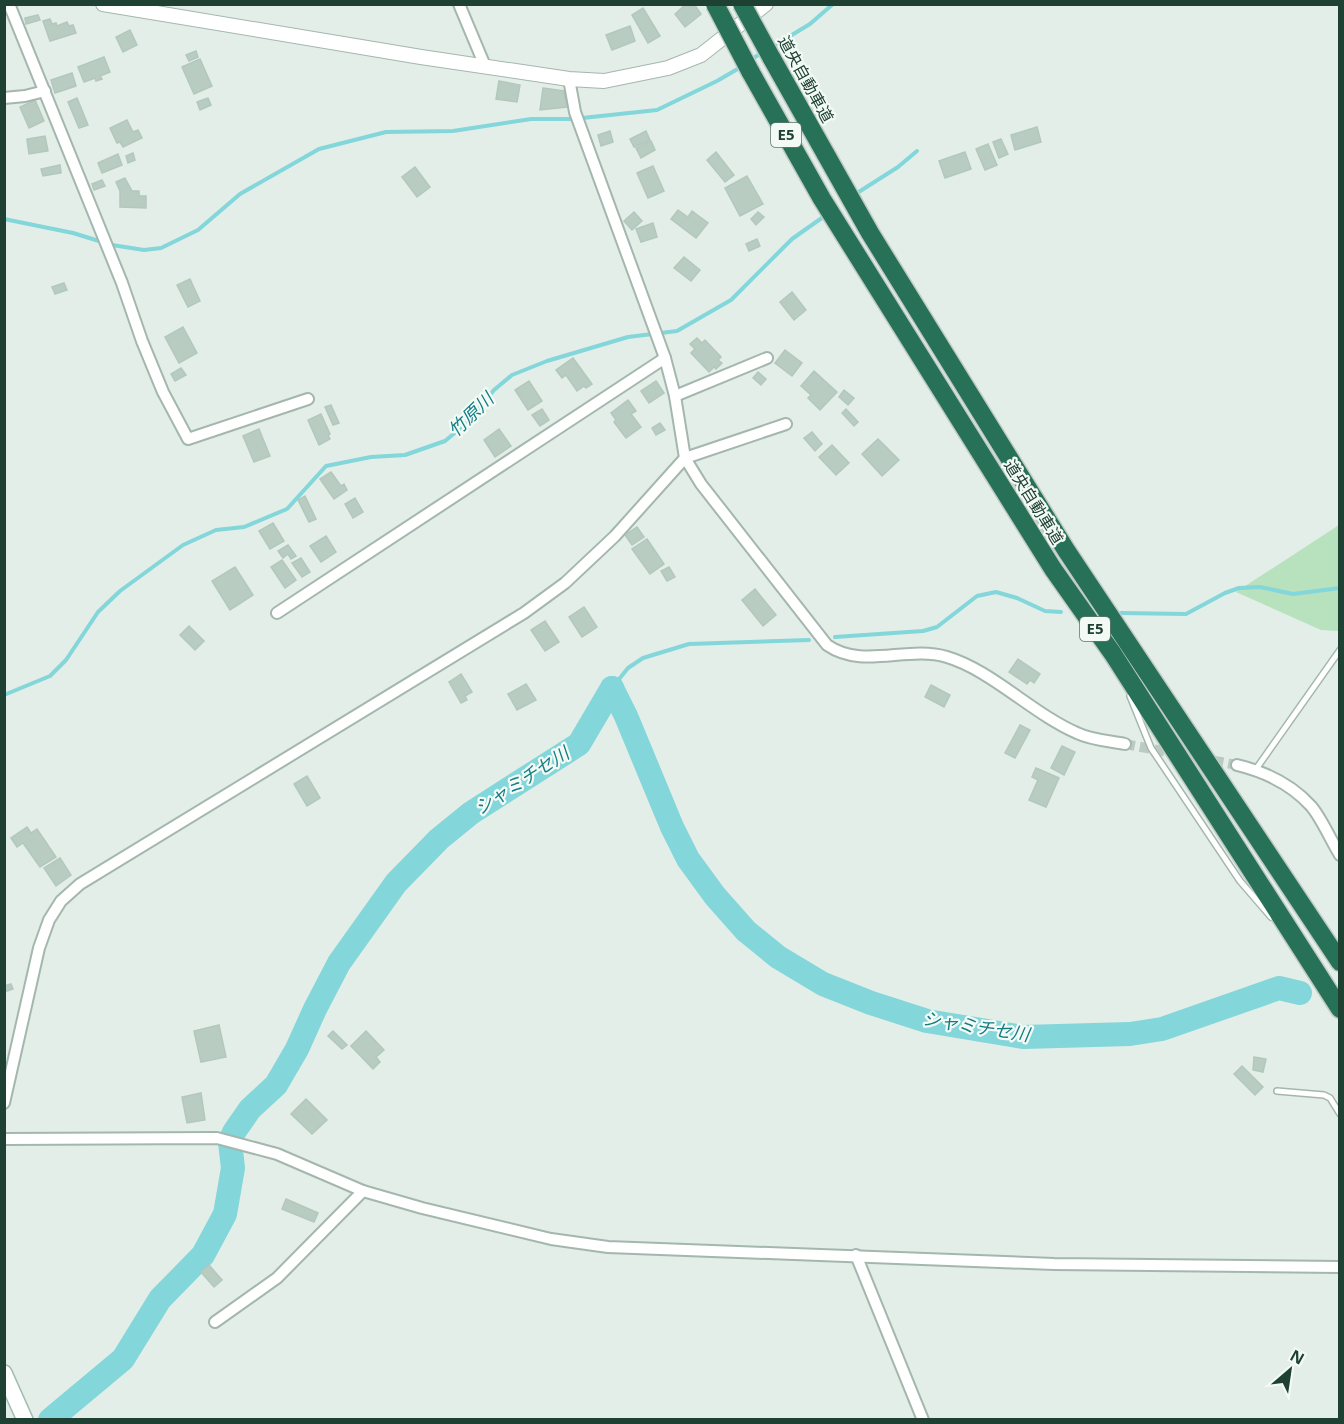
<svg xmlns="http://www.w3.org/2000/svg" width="1344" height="1424" viewBox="0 0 1344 1424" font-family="'Noto Sans','Noto Sans JP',sans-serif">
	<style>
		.green { fill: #b8e1be }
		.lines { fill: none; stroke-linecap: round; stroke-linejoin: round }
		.stream { stroke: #83d6d9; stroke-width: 4 }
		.river { stroke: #83d6d9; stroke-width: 24 }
		.building { fill: #b9ccc2; stroke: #b3c8bd; stroke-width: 1.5 }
		.minor-tunnel { stroke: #bbcbc3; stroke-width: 10; stroke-dasharray: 10 5; stroke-linecap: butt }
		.service-casing { stroke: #a4b7ae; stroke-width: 8 }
		.minor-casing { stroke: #a4b7ae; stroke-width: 14 }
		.tertiary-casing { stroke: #a4b7ae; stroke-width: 16 }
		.secondary-casing { stroke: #a1beb1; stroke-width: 18 }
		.motorway-casing { stroke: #c0cac6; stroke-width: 21 }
		.service { stroke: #fff; stroke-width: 5 }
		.minor { stroke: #fff; stroke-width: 10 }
		.tertiary { stroke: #fff; stroke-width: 14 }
		.secondary { stroke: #fff; stroke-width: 15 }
		.motorway { stroke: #287159; stroke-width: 18 }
		.motorway-bridge-casing { stroke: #c0cac6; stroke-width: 21; stroke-linecap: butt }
		.motorway-bridge { stroke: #287159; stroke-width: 18 }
		.labels { text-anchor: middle; stroke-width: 4.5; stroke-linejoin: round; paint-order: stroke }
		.shield { fill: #f3faf5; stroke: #5f786e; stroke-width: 1.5 }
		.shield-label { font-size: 15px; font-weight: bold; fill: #1f4134 }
		.street-label { font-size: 16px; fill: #1f4134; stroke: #f3faf5 }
		.water-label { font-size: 18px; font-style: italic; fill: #127e84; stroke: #f3faf5 }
	</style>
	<rect width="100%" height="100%" fill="#e2eee7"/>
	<!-- green -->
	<polygon class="green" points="1339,525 1339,631 1321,630 1236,592"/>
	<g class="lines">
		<!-- stream -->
		<g class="stream">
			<polyline points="772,47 810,24 833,4"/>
			<polyline points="749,61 763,52"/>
			<polyline points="854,195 898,167 917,151"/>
			<polyline points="4,219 73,233 112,245 144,250 161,248 198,230 240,194 319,149 386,132 453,131 531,119 573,119 657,110 717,81 741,67"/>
			<polyline points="1121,613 1186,614 1225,593 1239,588 1260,587 1293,594 1340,588"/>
			<polyline points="835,637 923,631 937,627 977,596 996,592 1017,598 1045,611 1061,612"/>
			<polyline points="612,688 628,668 643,658 689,644 809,640"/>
			<polyline points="4,695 50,676 66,660 98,612 120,591 183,545 216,530 244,527 287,509 326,466 371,457 405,455 445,441 468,422 494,390 512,375 547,361 628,337 677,331 731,300 792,239 826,215"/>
		</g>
		<!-- river -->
		<g class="river">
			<polyline points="612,688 626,716 672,827 688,859 715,896 746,931 778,957 823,984 871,1003 927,1021 1023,1037 1130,1034 1162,1029 1279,988 1300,993"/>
			<polyline points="50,1420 123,1359 160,1299 203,1255 225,1214 233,1168 230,1142 234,1132 250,1109 276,1085 297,1049 315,1009 339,963 396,883 439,839 471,813 579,744 612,688"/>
		</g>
	</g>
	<!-- building -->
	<g class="building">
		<polygon points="686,4 694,4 701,14 685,27 675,14"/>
		<polygon points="643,8 660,36 648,43 632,15"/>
		<polygon points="38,15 40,20 26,24 25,18"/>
		<polygon points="50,19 52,24 56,23 57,26 67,22 69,26 73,25 76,33 50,41 43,21"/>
		<polygon points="630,26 635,41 612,50 606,35"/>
		<polygon points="130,30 137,45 123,52 116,37"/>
		<polygon points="196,51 198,57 189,61 186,55"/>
		<polygon points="104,57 110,72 100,76 102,79 96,81 95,78 84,82 78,67"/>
		<polygon points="200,59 212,86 194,94 182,67"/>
		<polygon points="72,73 76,86 55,93 51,80"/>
		<polygon points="499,81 520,85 517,102 496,99"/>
		<polygon points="543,88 564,91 567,107 540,110"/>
		<polygon points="77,98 88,125 79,128 68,102"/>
		<polygon points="208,98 211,105 200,110 197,102"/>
		<polygon points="35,100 44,121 29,128 20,107"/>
		<polygon points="127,120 133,132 138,130 142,138 123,147 120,142 117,143 110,128"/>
		<polygon points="1037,127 1041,142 1015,150 1011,135"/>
		<polygon points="610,131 613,142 601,146 598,135"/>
		<polygon points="646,131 650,140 634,147 630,139"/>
		<polygon points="45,136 48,151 29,154 27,139"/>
		<polygon points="1001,139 1008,154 999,158 993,142"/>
		<polygon points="651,141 655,150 641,158 636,148"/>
		<polygon points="988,144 997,165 985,170 976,149"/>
		<polygon points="716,152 734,175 725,182 707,160"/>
		<polygon points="965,152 971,169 945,178 939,161"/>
		<polygon points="133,153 135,160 128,163 126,156"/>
		<polygon points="118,154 122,165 102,173 98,163"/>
		<polygon points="60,165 61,173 43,176 41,169"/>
		<polygon points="653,166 664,191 648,198 637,173"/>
		<polygon points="415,167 430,187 417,197 402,177"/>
		<polygon points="747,176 763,204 740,216 725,188"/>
		<polygon points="125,178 132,191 139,191 139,196 146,196 146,208 120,207 120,191 116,182"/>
		<polygon points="102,180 105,186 94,190 92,184"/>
		<polygon points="678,210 688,217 692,211 708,223 696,238 671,219"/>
		<polygon points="634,212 642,221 632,230 624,221"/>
		<polygon points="758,212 764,217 756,225 751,219"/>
		<polygon points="653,223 657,237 641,242 636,229"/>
		<polygon points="757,239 760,246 749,251 746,244"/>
		<polygon points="684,257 700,270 691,281 674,268"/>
		<polygon points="190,279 200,301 188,307 177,285"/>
		<polygon points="64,283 67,290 55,294 52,287"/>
		<polygon points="792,292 806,310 794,320 780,302"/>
		<polygon points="183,327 197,353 179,363 165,337"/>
		<polygon points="697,338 702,343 705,340 721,357 718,360 722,363 716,369 714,367 709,372 691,353 695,349 690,344"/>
		<polygon points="785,350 802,363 792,376 775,363"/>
		<polygon points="573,358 592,384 586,388 584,386 577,391 566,375 562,378 556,370"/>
		<polygon points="181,368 186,375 175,381 171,374"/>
		<polygon points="814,371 837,392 820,410 808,398 811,395 801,386"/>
		<polygon points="758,372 766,379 761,385 753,378"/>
		<polygon points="529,381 542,401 528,410 515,390"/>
		<polygon points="656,381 664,393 649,403 641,391"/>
		<polygon points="844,390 854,398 848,405 839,397"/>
		<polygon points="628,400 636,411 631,414 641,427 626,438 614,422 616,420 611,413"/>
		<polygon points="331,405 339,423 333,425 325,407"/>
		<polygon points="542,409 549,420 540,426 532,415"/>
		<polygon points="846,409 858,422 854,426 842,413"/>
		<polygon points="321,414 330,434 328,435 330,439 319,445 308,420"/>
		<polygon points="660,423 665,430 656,435 652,428"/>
		<polygon points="259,429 270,456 254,462 243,436"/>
		<polygon points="499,429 511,446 495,457 484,440"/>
		<polygon points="812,432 822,444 815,451 804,438"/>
		<polygon points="878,439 899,460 882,476 862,454"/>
		<polygon points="832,445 849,463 836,475 819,457"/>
		<polygon points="331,472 341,486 344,484 347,490 334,499 320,479"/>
		<polygon points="305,496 316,519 309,522 298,500"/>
		<polygon points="355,498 363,512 353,518 345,504"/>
		<polygon points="273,523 284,541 270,549 259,531"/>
		<polygon points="637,527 644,537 632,545 625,535"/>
		<polygon points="326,536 336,552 321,562 310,546"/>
		<polygon points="647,539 664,564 650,574 632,549"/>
		<polygon points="288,545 296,556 291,559 288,554 283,558 278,551"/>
		<polygon points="301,558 310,572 302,577 292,563"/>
		<polygon points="282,560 296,580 285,588 271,567"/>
		<polygon points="235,567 253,595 230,610 212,581"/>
		<polygon points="669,567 675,577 667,581 661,571"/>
		<polygon points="755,589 776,615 763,626 742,600"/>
		<polygon points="584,607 597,627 582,637 569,617"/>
		<polygon points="545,621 559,642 545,651 531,630"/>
		<polygon points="189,626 204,641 195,650 180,635"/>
		<polygon points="1018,659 1040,674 1034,683 1030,680 1027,684 1009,672"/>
		<polygon points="461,674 472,692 465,696 467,700 461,703 449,682"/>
		<polygon points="526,684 536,700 517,710 508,694"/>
		<polygon points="931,685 950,695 944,707 925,697"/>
		<polygon points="1020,725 1030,730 1015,758 1005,753"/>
		<polygon points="1062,746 1075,752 1064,775 1051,768"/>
		<polygon points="1036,768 1059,778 1046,807 1029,800 1038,780 1032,777"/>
		<polygon points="307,776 320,798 307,806 294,784"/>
		<polygon points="27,827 31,833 37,829 56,857 40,867 23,843 17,847 11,838"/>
		<polygon points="60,858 71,875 56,886 44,868"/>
		<polygon points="11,984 13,989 4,992 4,986"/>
		<polygon points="219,1025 226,1057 201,1062 194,1031"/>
		<polygon points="333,1031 347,1045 342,1049 328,1036"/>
		<polygon points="366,1031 384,1050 376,1057 380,1062 373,1069 351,1046"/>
		<polygon points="1254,1057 1266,1059 1263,1072 1253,1070"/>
		<polygon points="1242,1066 1263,1087 1255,1095 1234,1074"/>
		<polygon points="201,1093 205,1120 187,1123 182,1097"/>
		<polygon points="306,1099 327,1120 312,1134 291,1114"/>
		<polygon points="286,1199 318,1213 314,1222 282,1209"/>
		<polygon points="209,1265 222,1280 214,1287 201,1272"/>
	</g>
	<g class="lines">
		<!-- minor-tunnel -->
		<polyline class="minor-tunnel" points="1125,744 1237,765"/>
		<!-- service casing -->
		<g class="service-casing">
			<g id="service">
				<polyline points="1130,696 1151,748 1240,881 1271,917"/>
				<polyline points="1256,769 1340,650"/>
				<polyline points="1277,1091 1324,1095 1330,1098 1340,1114"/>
			</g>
		</g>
		<!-- minor casing -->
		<g class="minor-casing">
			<g id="minor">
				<polyline points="9,4 122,283 142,341 163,392 188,439 308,399"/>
				<polyline points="459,4 485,66"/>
				<path d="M 569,79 L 575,112 L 665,358 L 675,396 L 685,458 L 701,484 L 827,645 C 863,670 907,645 947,657 C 991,670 1033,714 1077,733 C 1091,740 1110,741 1125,744"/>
				<polyline points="4,98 25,96 45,91"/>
				<polyline points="675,396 767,358"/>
				<polyline points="277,613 665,358"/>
				<path d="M 1237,765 C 1266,772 1291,784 1311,806 C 1322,819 1330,839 1340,855"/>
				<polyline points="4,1103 39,948 49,920 61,901 80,884 524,613 565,583 615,536 685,458 786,424"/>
				<polyline points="4,1139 217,1138 277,1154 363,1191 422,1208 551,1239 608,1247 1054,1264 1340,1267"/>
				<polyline points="856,1255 923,1420"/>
				<polyline points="215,1322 277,1278 363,1191"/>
			</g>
		</g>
		<!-- tertiary casing -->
		<g class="tertiary-casing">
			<polyline id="tertiary" points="103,4 421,57 569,79 604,81 668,68 701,55 766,4"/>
		</g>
		<!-- secondary casing -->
		<g class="secondary-casing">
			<polyline id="secondary" points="4,1373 25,1420"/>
		</g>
		<!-- motorway casing -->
		<g class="motorway-casing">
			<g id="motorway">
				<polyline points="771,57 870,233 1066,550 1340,962"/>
				<polyline points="750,71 822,199 1053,569 1113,654 1340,1009"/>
			</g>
		</g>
		<!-- service -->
		<use href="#service" class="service"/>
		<!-- minor -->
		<use href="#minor" class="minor"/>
		<!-- tertiary -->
		<use href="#tertiary" class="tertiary"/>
		<!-- secondary -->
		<use href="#secondary" class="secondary"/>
		<!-- motorway -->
		<use href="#motorway" class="motorway"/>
		<!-- motorway-bridge casing -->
		<g class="motorway-bridge-casing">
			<g id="motorway-bridge">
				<polyline points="715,4 750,71"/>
				<polyline points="742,4 771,57"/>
			</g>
		</g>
		<!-- motorway-bridge -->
		<use href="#motorway-bridge" class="motorway-bridge"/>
	</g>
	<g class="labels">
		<!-- shield labels -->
		<g class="shield">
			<rect x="771" y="123" width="30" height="24" rx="4.5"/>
			<rect x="1080" y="617" width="30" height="24" rx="4.5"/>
		</g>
		<g class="shield-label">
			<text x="786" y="140">E5</text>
			<text x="1095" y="634">E5</text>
		</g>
		<!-- street labels -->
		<g class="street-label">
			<text transform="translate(806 79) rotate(61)" y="6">道央自動車道</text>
			<text transform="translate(1034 502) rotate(58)" y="6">道央自動車道</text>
		</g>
		<!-- water labels -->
		<g class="water-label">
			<text transform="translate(471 415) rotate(-44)" y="6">竹原川</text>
			<text transform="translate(522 781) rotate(-33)" y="6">シャミチセ川</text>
			<text transform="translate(976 1027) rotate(9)" y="6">シャミチセ川</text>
		</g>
	</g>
	<!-- border -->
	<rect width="1344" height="1424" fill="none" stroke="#1f4134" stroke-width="12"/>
	<!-- north arrow -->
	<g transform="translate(1290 1370) rotate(29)" stroke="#f3faf5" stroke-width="4.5" paint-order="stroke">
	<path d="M0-4.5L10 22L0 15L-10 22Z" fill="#1f4134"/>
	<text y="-9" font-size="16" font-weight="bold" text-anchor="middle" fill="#1f4134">N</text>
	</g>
</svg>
